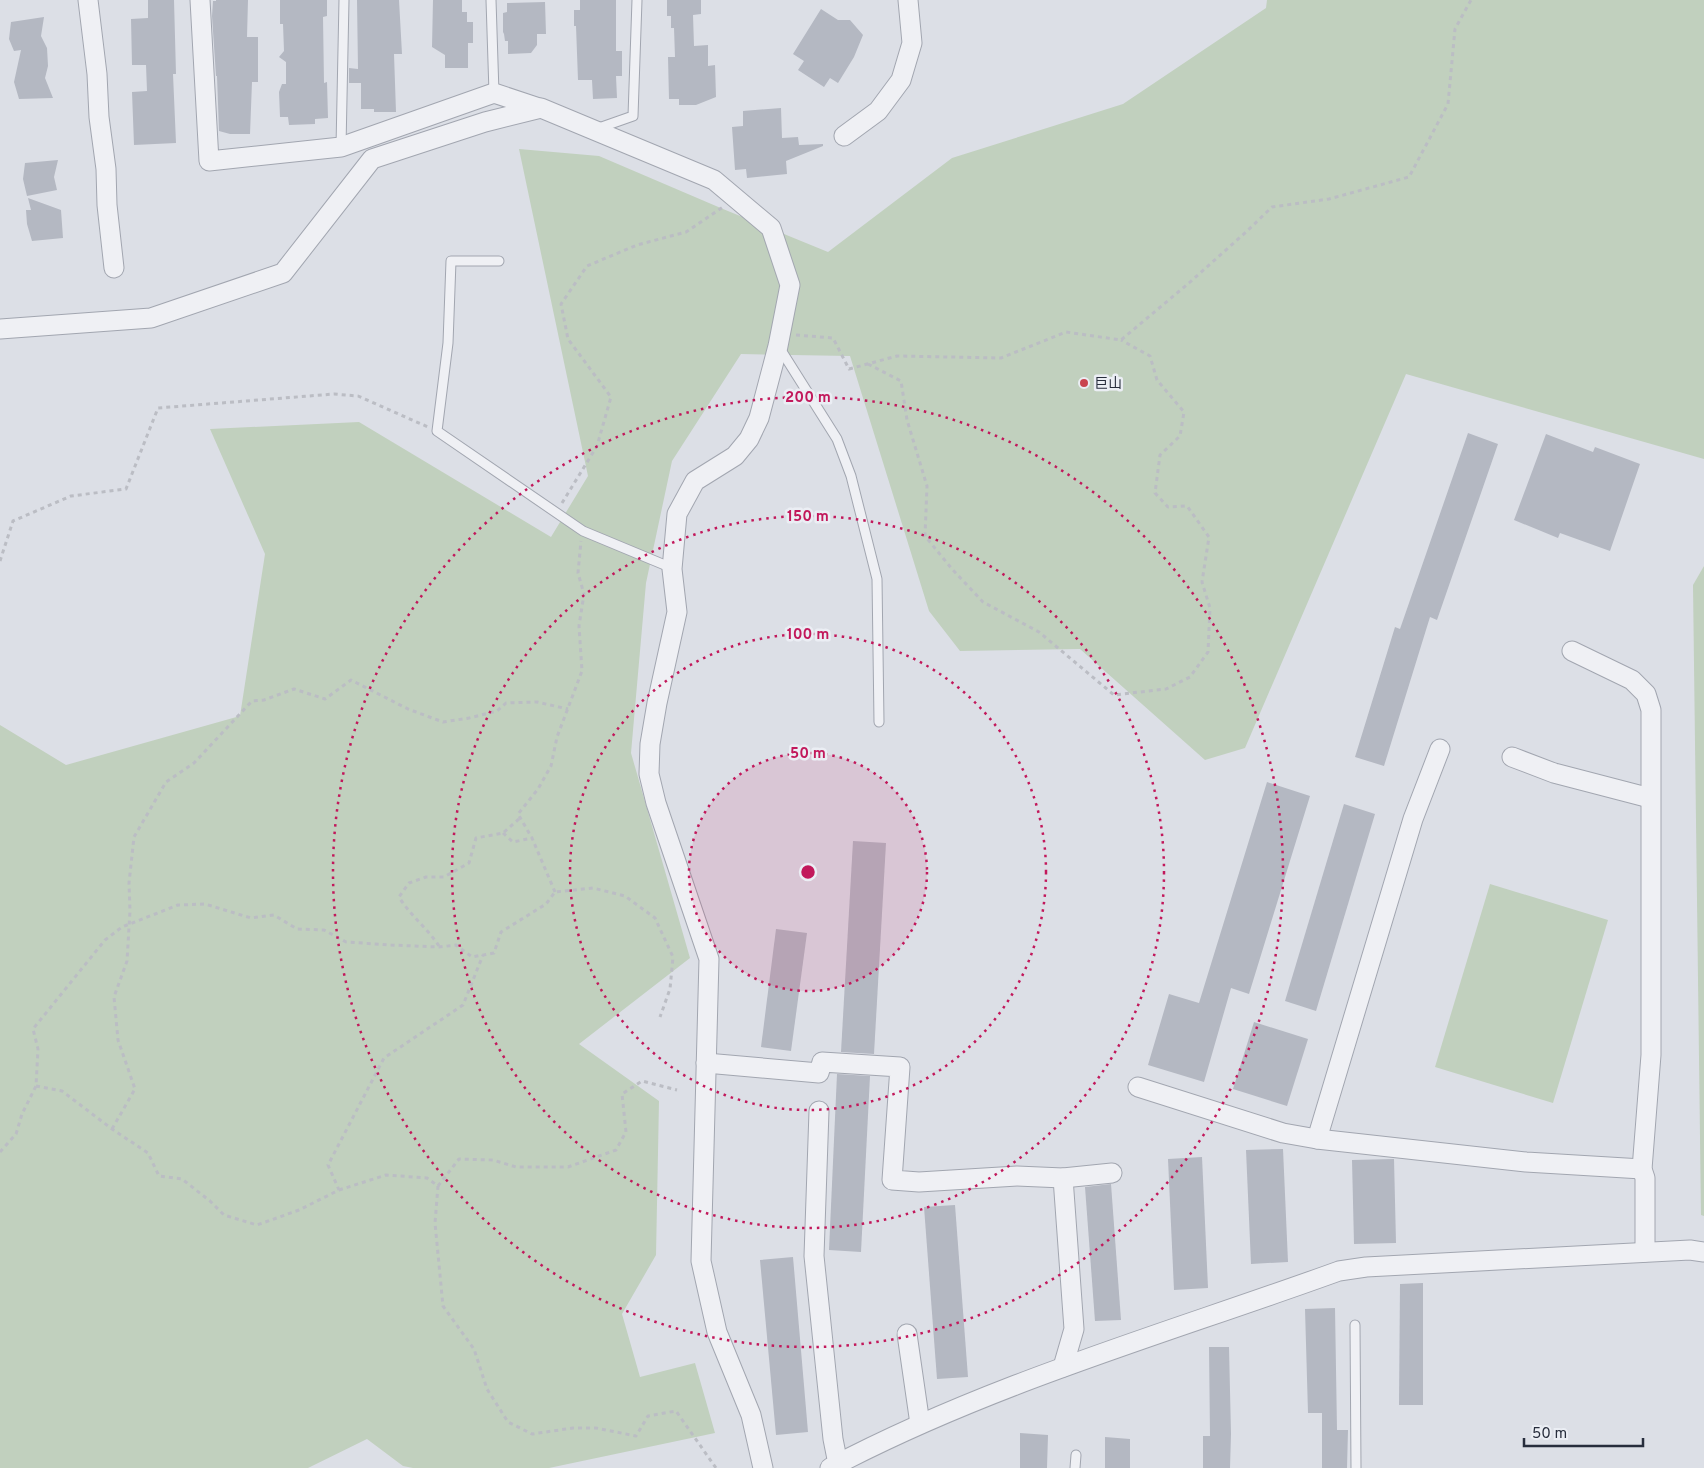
<svg xmlns="http://www.w3.org/2000/svg" width="1704" height="1468" viewBox="0 0 1704 1468" font-family="Overpass,'Noto Sans SC',sans-serif">
	<style>
		.green { fill: #c1d0be }
		.building { fill: #b4b8c2 }
		.lines { fill: none; stroke-linecap: round; stroke-linejoin: round }
		.lane-casing { stroke: #a2a6b0; stroke-width: 11 }
		.street-casing { stroke: #a2a6b0; stroke-width: 21 }
		.path { stroke: #bbbdc4; stroke-width: 3; stroke-dasharray: 4 4; stroke-linecap: butt }
		.lane { stroke: #eff0f4; stroke-width: 9 }
		.street { stroke: #eff0f4; stroke-width: 19 }
		.ring { fill: none; stroke: #c2185b; stroke-width: 2.5; stroke-dasharray: 2.5 5 }
		.poi-dot { fill: #c9444f; stroke: #ebeef4; stroke-width: 2 }
		.labels { text-anchor: middle; stroke-width: 5; stroke-linejoin: round; paint-order: stroke }
		.poi-label { font-size: 14px; fill: #272d3c; stroke: #ebeef4; text-anchor: start }
		.centre { fill: #c2185b; stroke: #ebeef4; stroke-width: 2.5 }
		.ring-label { font-size: 15px; text-anchor: middle; font-weight: bold; fill: #c2185b; stroke: #ebeef4; stroke-width: 5; stroke-linejoin: round; paint-order: stroke }
	</style>
	<rect width="100%" height="100%" fill="#dcdfe6"/>
	<!-- green -->
	<g class="green">
		<polygon points="1267,0 1704,0 1704,459 1406,374 1245,748 1205,760 1080,649 960,651 929,611 850,356 741,354 672,461 646,583 631,753 690,958 579,1044 659,1101 656,1255 622,1314 640,1377 695,1363 715,1433 549,1468 413,1468 403,1466 367,1439 308,1468 0,1468 0,725 66,765 240,716 265,554 210,429 359,422 551,537 588,476 519,149 599,156 723,209 828,252 952,158 1123,104 1266,8"/>
		<polygon points="1704,566 1704,1216 1701,1215 1693,585"/>
		<polygon points="1490,884 1608,920 1553,1103 1435,1067"/>
	</g>
	<!-- building -->
	<g class="building">
		<polygon points="148,0 174,0 176,74 173,74 176,143 134,145 132,92 147,91 146,65 132,65 131,19 148,18"/>
		<polygon points="216,0 248,0 247,37 258,37 258,82 252,82 250,134 230,134 219,131 217,76 216,76 212,16 213,1 216,1"/>
		<polygon points="280,0 327,0 327,16 323,17 324,83 327,82 328,118 315,119 315,124 289,125 288,117 280,117 279,92 282,84 286,84 286,62 279,57 284,51 283,24 280,24"/>
		<polygon points="357,0 399,0 402,54 394,54 396,112 374,112 374,109 361,109 361,83 349,83 349,68 358,69"/>
		<polygon points="433,0 462,0 462,12 467,12 467,22 473,22 473,43 468,43 468,68 445,68 445,55 432,47"/>
		<polygon points="580,0 616,0 616,51 622,51 622,76 616,76 617,98 593,99 592,80 578,80 576,26 574,26 574,10 580,10"/>
		<polygon points="667,0 701,0 701,14 693,15 694,46 708,45 708,66 715,65 716,97 696,105 679,105 679,99 669,99 668,57 675,57 674,28 671,28 671,16 667,16"/>
		<polygon points="545,2 546,34 537,34 537,45 531,53 508,54 508,41 505,41 504,34 503,32 503,13 507,12 507,3"/>
		<polygon points="821,9 838,20 850,20 863,35 854,57 838,83 830,78 824,87 798,70 804,61 793,54"/>
		<polygon points="44,17 41,36 47,48 48,66 45,78 53,98 19,99 14,82 21,50 14,51 9,39 11,22"/>
		<polygon points="781,108 782,138 798,137 799,145 823,144 823,146 786,161 787,174 747,178 746,169 735,170 732,127 743,126 743,111"/>
		<polygon points="58,160 54,177 57,190 27,196 23,179 25,163"/>
		<polygon points="28,198 61,210 63,238 32,241 27,224 26,210 31,210"/>
		<polygon points="1468,433 1498,444 1437,620 1430,617 1384,766 1355,757 1395,627 1400,629"/>
		<polygon points="1546,434 1593,452 1595,447 1640,464 1610,551 1560,533 1558,538 1514,520"/>
		<polygon points="1267,782 1310,796 1249,994 1231,988 1204,1082 1148,1065 1169,994 1199,1003"/>
		<polygon points="1344,804 1375,814 1316,1011 1285,1001"/>
		<polygon points="853,841 886,843 874,1054 841,1052"/>
		<polygon points="776,929 807,933 791,1051 761,1047"/>
		<polygon points="1254,1022 1308,1039 1287,1106 1233,1089"/>
		<polygon points="837,1074 870,1076 861,1252 829,1250"/>
		<polygon points="1283,1149 1288,1262 1251,1264 1246,1150"/>
		<polygon points="1202,1157 1208,1288 1174,1290 1168,1159"/>
		<polygon points="1394,1159 1396,1243 1354,1244 1352,1160"/>
		<polygon points="1111,1184 1121,1320 1095,1321 1085,1187"/>
		<polygon points="955,1205 968,1377 937,1379 924,1207"/>
		<polygon points="793,1257 808,1432 776,1435 760,1260"/>
		<polygon points="1423,1283 1423,1405 1399,1405 1400,1284"/>
		<polygon points="1335,1308 1337,1430 1348,1430 1347,1468 1322,1468 1322,1413 1308,1413 1305,1309"/>
		<polygon points="1209,1347 1229,1347 1231,1434 1230,1468 1203,1468 1203,1436 1210,1436"/>
		<polygon points="1020,1433 1048,1435 1047,1468 1020,1468"/>
		<polygon points="1105,1437 1130,1439 1130,1468 1105,1468"/>
	</g>
	<g class="lines">
		<!-- lane casing -->
		<g class="lane-casing">
			<g id="lane">
				<polyline points="491,0 494,93"/>
				<polyline points="596,129 633,116 637,0"/>
				<polyline points="341,147 344,0"/>
				<polyline points="499,261 451,261 448,343 437,431 583,531 672,568"/>
				<polyline points="779,347 837,439 851,476 877,579 879,722"/>
				<polyline points="1355,1325 1356,1468"/>
				<polyline points="1075,1468 1076,1455"/>
			</g>
		</g>
		<!-- street casing -->
		<g class="street-casing">
			<g id="street">
				<polyline points="88,0 97,74 99,117 106,169 107,205 114,268"/>
				<polyline points="200,0 209,161 341,147 494,93 539,108"/>
				<polyline points="844,136 878,111 901,80 912,43 908,0"/>
				<polyline points="0,329 151,318 283,273 372,159 485,122 541,108 714,180 771,228 790,285 778,346 759,418 749,439 735,456 695,481 677,514 672,569 677,612 657,703 650,744 649,774 656,803 709,959 701,1261 717,1332 751,1415 763,1468"/>
				<polyline points="1572,651 1632,680 1646,694 1651,710 1651,1055 1642,1169 1645,1178 1645,1252"/>
				<polyline points="1512,757 1554,773 1650,798"/>
				<polyline points="706,1063 819,1073 822,1062 900,1067 892,1180 919,1182 1017,1176 1063,1178 1112,1173"/>
				<polyline points="1138,1087 1283,1133 1317,1139 1526,1162 1642,1169"/>
				<polyline points="819,1111 814,1256 833,1439 838,1464"/>
				<polyline points="1317,1139 1413,819 1440,749"/>
				<polyline points="1063,1178 1074,1329 1063,1367"/>
				<polyline points="907,1334 920,1424"/>
				<path d="M 830,1468 C 991,1383 1168,1333 1339,1271 L 1366,1267 L 1690,1250 L 1704,1252"/>
			</g>
		</g>
		<!-- path -->
		<g class="path">
			<polyline points="796,335 833,338 849,369 897,356 1001,358 1066,332 1121,340 1189,283 1246,232 1272,207 1329,199 1409,177 1448,104 1455,29 1471,0"/>
			<polyline points="868,364 901,381 907,420 927,486 925,536 952,569 983,602 1039,632 1114,695 1166,689 1190,677 1208,652 1210,608 1202,582 1209,537 1187,506 1168,507 1155,493 1160,455 1180,436 1184,412 1157,380 1150,356 1121,340"/>
			<polyline points="562,503 597,446 611,397 568,339 561,304 587,266 637,245 686,232 723,207"/>
			<polyline points="0,561 13,521 71,496 126,489 158,408 334,394 358,396 428,427"/>
			<polyline points="503,833 513,842 532,838"/>
			<polyline points="555,892 532,838 518,814 538,789 551,766 557,737 582,671 579,626 584,594 578,573 581,541"/>
			<path d="M 439,946 C 427,928 410,915 399,897 L 409,883 L 426,877 L 444,877 L 469,863 L 476,838 L 503,833 L 520,818"/>
			<polyline points="36,1086 62,1091 112,1129 148,1153 159,1176 182,1179 210,1201 224,1215 257,1225 299,1210 339,1190 328,1165 384,1058 463,1005 483,955"/>
			<polyline points="112,1129 135,1089 118,1040 114,997 127,961 130,911 129,883 134,837 166,782 194,763 252,701 264,700 294,689 325,699 351,680 408,709 443,722 469,718 497,711 506,703 537,702 568,709"/>
			<polyline points="0,1152 16,1134 22,1114 36,1086 38,1049 33,1029 105,940 122,927 178,905 205,904 251,918 274,915 297,929 324,930 346,942 391,945 439,947 456,945 472,957 494,953 501,932 546,904 555,892 593,888 625,896 655,918 673,957 670,989 660,1017"/>
			<polyline points="438,1186 435,1223 443,1306 474,1349 487,1389 508,1422 532,1434 573,1428 596,1428 636,1436 648,1416 676,1411 716,1468"/>
			<polyline points="339,1190 386,1175 427,1178 438,1186 459,1159 493,1160 516,1167 568,1167 616,1150 626,1132 622,1094 642,1081 677,1090"/>
		</g>
		<!-- lane -->
		<use href="#lane" class="lane"/>
		<!-- street -->
		<use href="#street" class="street"/>
	</g>
	<!-- distance rings -->
	<circle cx="808" cy="872" r="119" fill="#c2185b" fill-opacity=".12"/>
	<g class="ring">
		<circle cx="808" cy="872" r="119"/>
		<circle cx="808" cy="872" r="238"/>
		<circle cx="808" cy="872" r="356"/>
		<circle cx="808" cy="872" r="475"/>
	</g>
	<!-- markers -->
	<circle class="poi-dot" cx="1084" cy="383" r="5"/>
	<g class="labels">
		<!-- poi labels -->
		<g class="poi-label">
			<text x="1094" y="388">巨山</text>
		</g>
	</g>
	<circle cx="808" cy="872" r="8" class="centre"/>
	<g class="ring-label">
		<text x="808" y="402">200 m</text>
		<text x="808" y="521">150 m</text>
		<text x="808" y="639">100 m</text>
		<text x="808" y="758">50 m</text>
	</g>
	<!-- scale -->
	<path d="M1524 1438v8h119v-8" fill="none" stroke="#272d3c" stroke-width="2.5"/>
	<text x="1532" y="1438" font-size="15" fill="#272d3c" stroke="#ebeef4" stroke-width="4" paint-order="stroke">50 m</text>
</svg>
